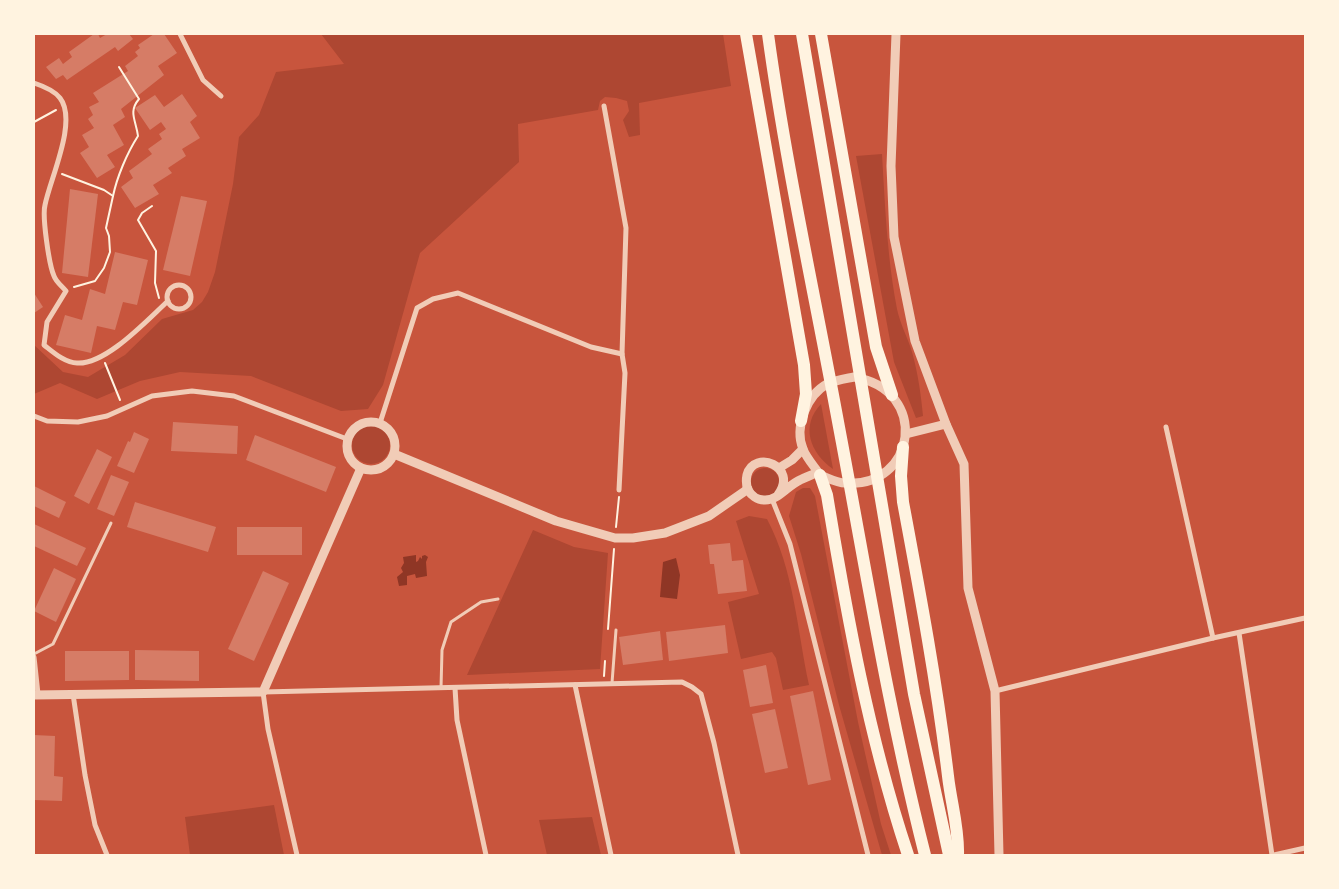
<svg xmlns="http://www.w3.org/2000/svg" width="1339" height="889" viewBox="0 0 1339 889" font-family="'Exo 2',sans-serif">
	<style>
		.green { fill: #ae4732 }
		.water { fill: #8f3625 }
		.building { fill: #d67c66 }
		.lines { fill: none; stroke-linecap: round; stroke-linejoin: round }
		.path { stroke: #fff3e0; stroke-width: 2 }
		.service { stroke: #f1ccb7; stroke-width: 3 }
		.minor { stroke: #f1ccb7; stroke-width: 5 }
		.tertiary { stroke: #f1ccb7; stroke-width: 9 }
		.motorway { stroke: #fff3e0; stroke-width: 12 }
	</style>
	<rect width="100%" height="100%" fill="#c8553d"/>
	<!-- green -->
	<g class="green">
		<polygon points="321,34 723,34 731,86 639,103 640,135 629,137 623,120 629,111 627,101 616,98 605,97 600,101 598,110 518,124 519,162 420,253 383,385 368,409 341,411 251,376 180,372 140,381 97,399 60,383 34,394 34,345 63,372 88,377 125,355 162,319 193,310 202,302 208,292 215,272 233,184 239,137 259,115 276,72 344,64"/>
		<path d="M 882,154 C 885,206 887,257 897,309 C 900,324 908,338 912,352 C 918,373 921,395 923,416 L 916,418 L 894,362 L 856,156 Z"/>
		<path d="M 821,404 L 833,469 C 810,453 800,426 821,404 Z"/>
		<circle cx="371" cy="445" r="19"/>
		<circle cx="765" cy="482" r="14"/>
		<polygon points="803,488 810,488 815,496 818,512 858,722 881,824 891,855 882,855 839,705 801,554 789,516 796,492"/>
		<path d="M 749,516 L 767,519 C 794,570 797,629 809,685 L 783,690 L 776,658 L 772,652 L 741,659 L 728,602 L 759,594 L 736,521 Z"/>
		<polygon points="533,530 574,547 608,553 600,669 467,675"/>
		<polygon points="274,805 284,855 190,855 185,817"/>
		<polygon points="592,817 601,855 547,855 539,820"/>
	</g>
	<!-- water -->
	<g class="water">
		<polygon points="416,555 416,562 418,561 420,557 422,559 422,556 425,555 428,557 426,562 427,576 416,578 415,574 407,576 407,585 399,586 397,577 403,572 401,568 404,563 403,557"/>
		<polygon points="676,558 680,575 677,599 660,597 663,562"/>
	</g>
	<!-- building -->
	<g class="building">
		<polygon points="94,34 98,34 100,38 107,34 129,34 133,39 118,51 115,47 67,80 63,75 56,79 46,67 59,58 63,64 72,57 69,52"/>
		<polygon points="154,34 164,34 177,53 158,66 164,75 121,109 125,117 113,125 124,145 107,155 115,167 97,178 80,153 89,147 82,135 94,128 88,119 93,115 89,107 99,102 93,93 128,71 125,66 138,56 135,52 140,48 138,45"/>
		<polygon points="182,94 197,116 190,122 200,138 182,149 186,156 168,168 172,173 153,185 159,194 135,208 121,187 133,178 129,171 152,154 148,149 162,139 159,134 166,129 161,122 150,130 135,108 155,95 164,107"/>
		<polygon points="70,189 98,194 88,277 62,273"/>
		<polygon points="181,196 207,201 190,276 163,270"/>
		<polygon points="115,252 148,260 137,305 123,302 115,330 97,326 91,353 56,345 65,315 82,320 90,289 105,294"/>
		<polygon points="34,293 43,307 34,313"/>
		<polygon points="173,422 238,426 237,454 171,451"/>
		<polygon points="134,432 149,439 134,473 117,466 128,441 130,442"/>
		<polygon points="255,435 336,467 326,492 246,460"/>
		<polygon points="97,449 112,457 89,504 74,496"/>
		<polygon points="111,475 129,482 114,516 97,509"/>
		<polygon points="34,486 66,502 59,518 34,506"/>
		<polygon points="135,502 216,527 208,552 127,527"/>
		<polygon points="34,524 86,548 77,566 34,546"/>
		<rect x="237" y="527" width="65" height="28"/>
		<polygon points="730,543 732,561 743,560 747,591 718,594 714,564 710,564 708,545"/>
		<polygon points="54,568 76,579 56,622 34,611"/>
		<polygon points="263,571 289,583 254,661 228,649"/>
		<polygon points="725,625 728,653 669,661 666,632"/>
		<polygon points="660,631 663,660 623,665 619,637"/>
		<polygon points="135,650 199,651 199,681 135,680"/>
		<polygon points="65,651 129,651 129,680 65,681"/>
		<polygon points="766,665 773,703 750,707 743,670"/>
		<polygon points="813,691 831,780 808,785 790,696"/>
		<polygon points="775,709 788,768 765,773 752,714"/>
		<polygon points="34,735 55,736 54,776 63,777 62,801 34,800"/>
	</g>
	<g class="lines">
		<!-- path -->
		<g class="path">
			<polyline points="34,122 56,110"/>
			<polyline points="62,174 104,190 113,196 106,228 109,236 110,252 104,268 95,281 74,287"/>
			<path d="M 113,196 C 117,177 127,153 138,136 C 136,120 128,112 139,99 L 119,67"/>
			<polyline points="152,206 142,213 138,220 156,251 155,283 159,298"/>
			<polyline points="105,363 120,400"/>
			<polyline points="616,527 619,497"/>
			<polyline points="608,629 614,549"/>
			<polyline points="604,676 605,661"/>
		</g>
		<!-- service -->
		<g class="service">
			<polyline points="34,654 53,644 111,523"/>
			<polyline points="612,683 616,630"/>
			<polyline points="441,688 442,650 451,622 481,602 498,599"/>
		</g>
		<!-- minor -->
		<g class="minor">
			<polyline points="180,34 203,80 221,96"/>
			<path d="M 34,83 C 43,86 54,90 60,98 C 78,121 50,179 45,205 C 42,216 49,265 54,276 C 56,282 62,286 66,291 L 47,322 L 44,345 C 53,352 65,363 77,363 C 106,365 147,320 168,301"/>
			<polyline points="604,106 626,228 622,354 625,373 619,490"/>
			<circle cx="179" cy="297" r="12"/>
			<polyline points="34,416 47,421 78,422 107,416 152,396 192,391 234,396 347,439"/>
			<polyline points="380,423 417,308 433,299 458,293 591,347 622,354"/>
			<polyline points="1166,427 1213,638"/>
			<polyline points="772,499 790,544 868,855"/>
			<polyline points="1239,633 1272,855"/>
			<polyline points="34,657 38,694"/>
			<polyline points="575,685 611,855"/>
			<polyline points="455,688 457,720 486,855"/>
			<polyline points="995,691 1213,638 1305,618"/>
			<polyline points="73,694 85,775 95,825 107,855"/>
			<polyline points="297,855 268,729 263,692 682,682 692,687 701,694 714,743 738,855"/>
			<polyline points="1274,855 1305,848"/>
		</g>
		<!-- tertiary -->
		<g class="tertiary">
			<polyline points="896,34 891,166 894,237 915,341 946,424 964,464 968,588 995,691 999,855"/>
			<path d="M 854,377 C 931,390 916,489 845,483 C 837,483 828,478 820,475 L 818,472 C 813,465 806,457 803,449 C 794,427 807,395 827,384 C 836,380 844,379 854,377 Z"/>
			<circle cx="371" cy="446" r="24"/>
			<polyline points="906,434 946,424"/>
			<polyline points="394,454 556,521 615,538 633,538 665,533 709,516 748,489"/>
			<polyline points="779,468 792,460 803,449"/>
			<path d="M 778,495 C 799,466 754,449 747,475 C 746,480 746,485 748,490 C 751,495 757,500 764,500 C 778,501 788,485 800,480 C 806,477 812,475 818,472"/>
			<polyline points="34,695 263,692 361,468"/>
		</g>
		<!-- motorway -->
		<g class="motorway">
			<polyline points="746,34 804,365 806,394 801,421"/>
			<path d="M 768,34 C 786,166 815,296 839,427 C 866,570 889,714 925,855"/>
			<polyline points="802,34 914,694 949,855"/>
			<polyline points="821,34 876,347 892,395"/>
			<path d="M 903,447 L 901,476 L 903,502 C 920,593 937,684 948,776 C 951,803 959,828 958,855"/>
			<path d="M 820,475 L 827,495 C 847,616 869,738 908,855"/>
		</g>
	</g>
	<!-- border -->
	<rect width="1339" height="889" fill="none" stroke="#fff3e0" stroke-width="70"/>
</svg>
